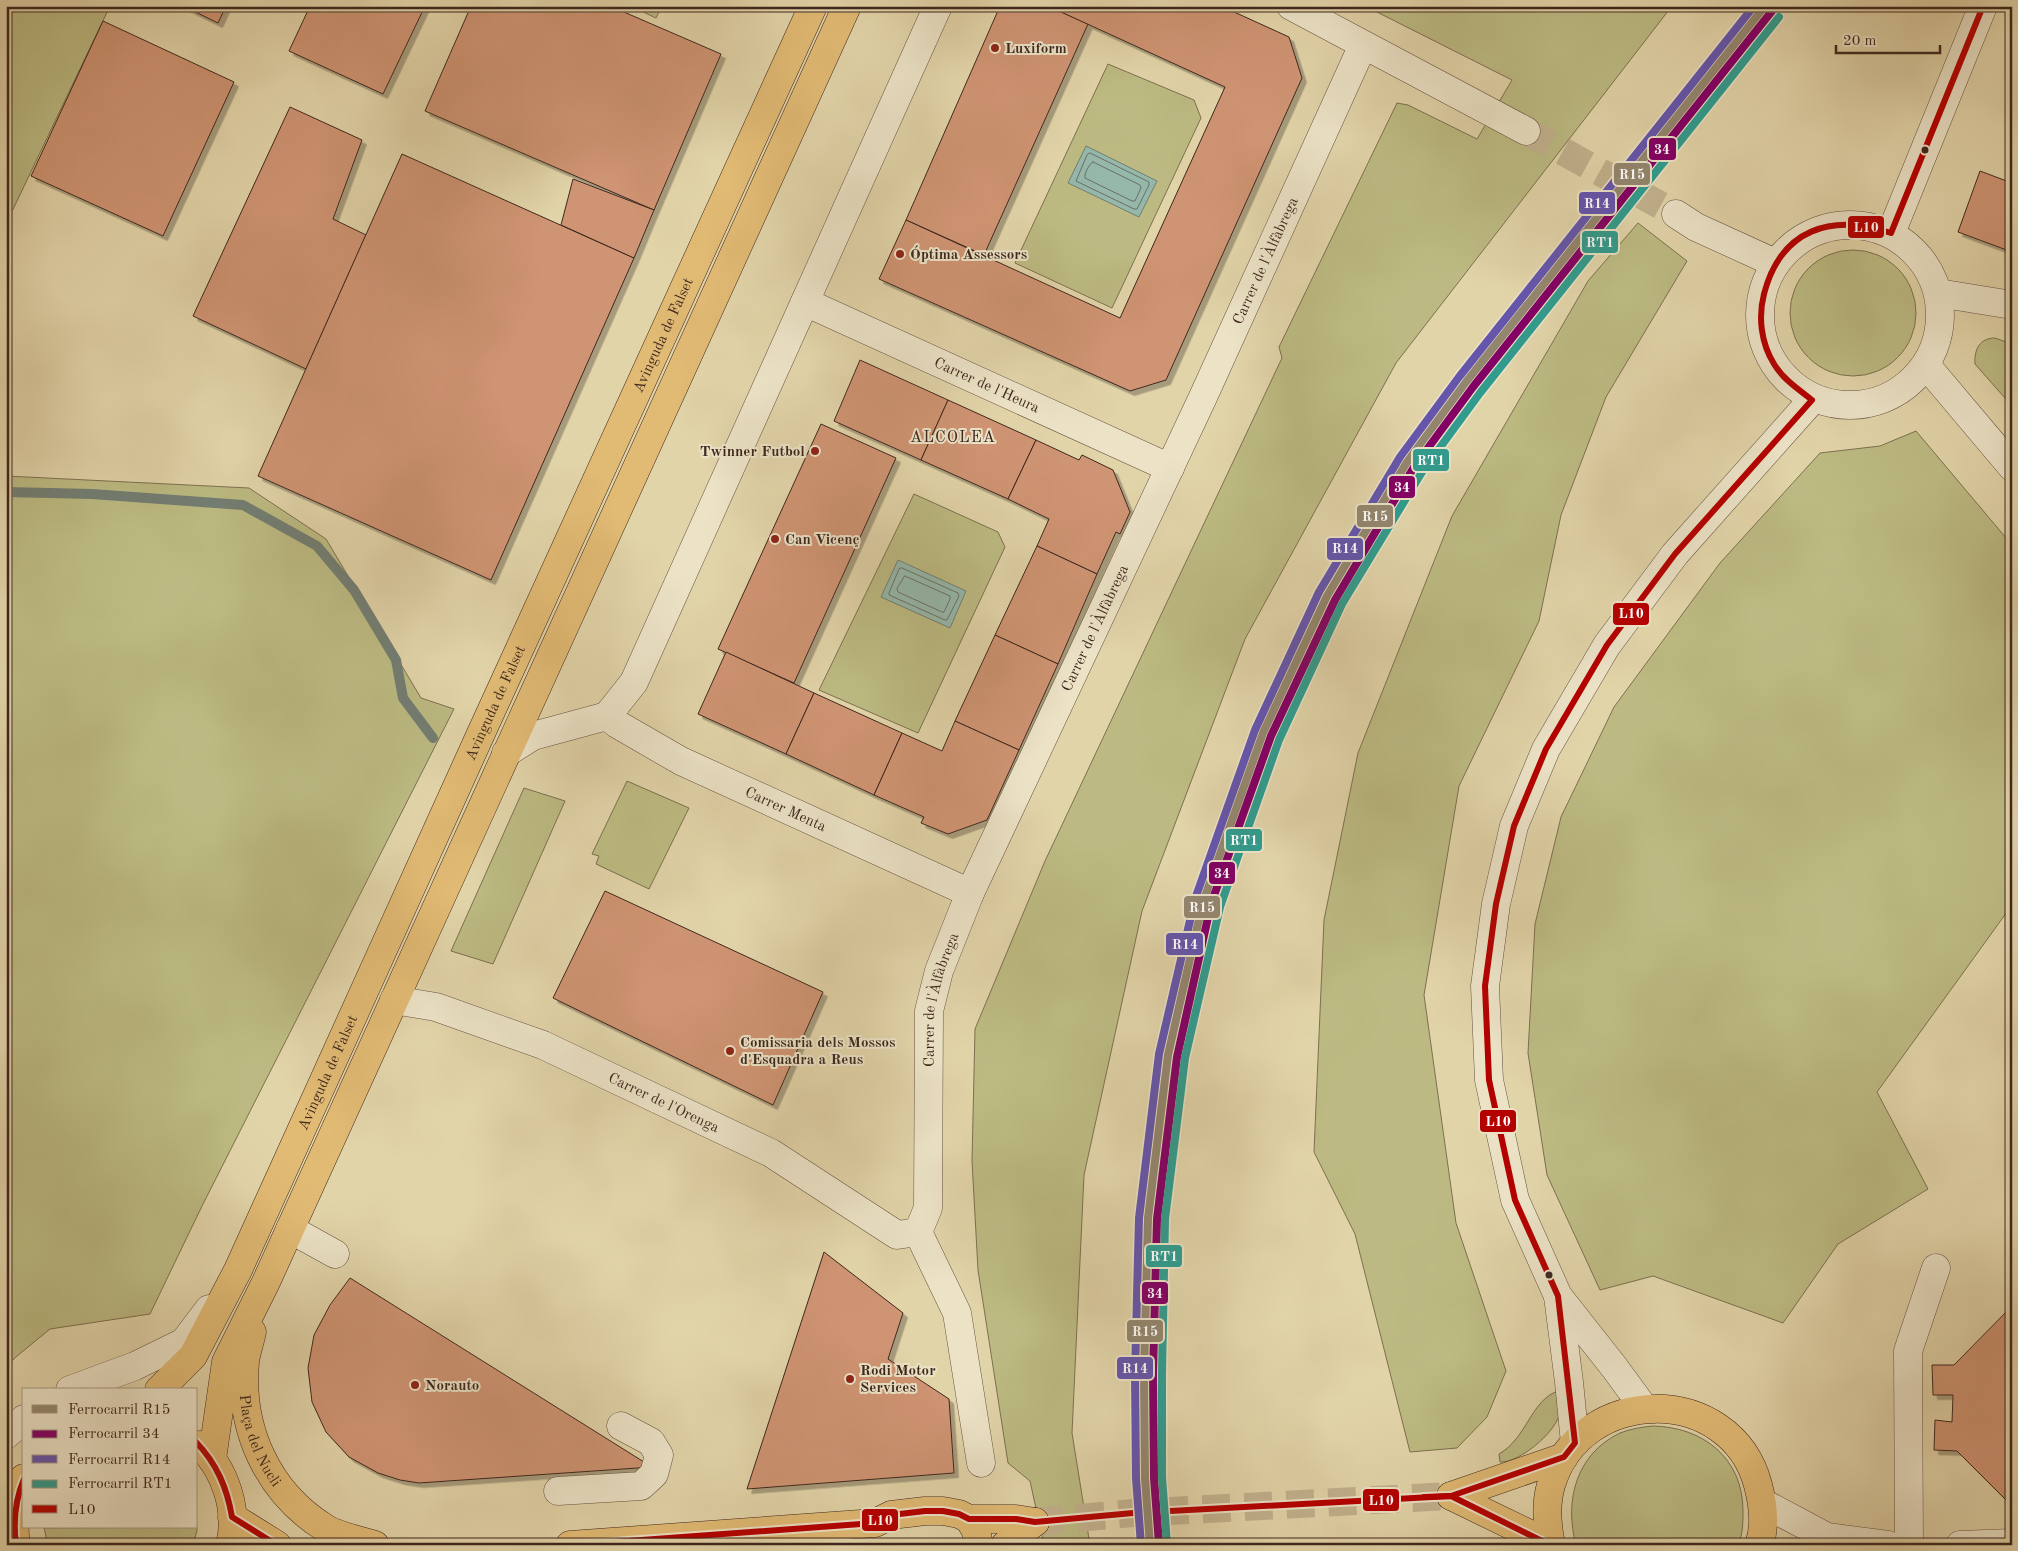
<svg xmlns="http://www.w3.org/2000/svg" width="2018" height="1551" viewBox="0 0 2018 1551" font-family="'Old Standard TT',serif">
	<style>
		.green { fill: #bcba82; stroke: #7d7050 }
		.water { fill: #95b8ab; stroke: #727e73 }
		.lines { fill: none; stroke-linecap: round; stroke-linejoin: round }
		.shore { stroke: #6a7064; stroke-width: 1 }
		.stream { stroke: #727e73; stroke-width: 10 }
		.building { fill: #cf9473; stroke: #3e271e; filter: url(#shadow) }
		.minor-tunnel { stroke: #c1b18d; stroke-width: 28; stroke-dasharray: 28 14; stroke-linecap: butt }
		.major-tunnel { stroke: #c1b18d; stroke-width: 28; stroke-dasharray: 28 14; stroke-linecap: butt }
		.minor-casing { stroke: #675241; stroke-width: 29 }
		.major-casing { stroke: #3e271e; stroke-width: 29 }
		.minor { stroke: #ece3c7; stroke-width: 28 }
		.major { stroke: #e1ba74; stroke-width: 28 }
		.bus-1-casing { stroke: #ece3c7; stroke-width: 10 }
		.bus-1 { stroke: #b50000; stroke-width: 6 }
		.rail-1-casing { stroke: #ece3c7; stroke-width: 11 }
		.rail-2-casing { stroke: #ece3c7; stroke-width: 11 }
		.rail-3-casing { stroke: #ece3c7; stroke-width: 11 }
		.rail-4-casing { stroke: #ece3c7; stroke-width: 11 }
		.rail-1 { stroke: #93866e; stroke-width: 8 }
		.rail-2 { stroke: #830065; stroke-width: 8 }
		.rail-3 { stroke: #6556ac; stroke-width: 8 }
		.rail-4 { stroke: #319c8e; stroke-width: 8 }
		.poi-dot { fill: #8f2418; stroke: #ece3c7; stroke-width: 2 }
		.bus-dot { fill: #3e271e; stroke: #ece3c7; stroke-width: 2 }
		.labels { text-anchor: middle; stroke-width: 4; stroke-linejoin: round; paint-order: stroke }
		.poi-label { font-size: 15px; font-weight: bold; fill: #3e271e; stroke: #ece3c7; text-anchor: start }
		.street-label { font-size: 15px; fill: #3e271e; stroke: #ece3c7 }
		.neighbourhood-label { font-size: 16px; letter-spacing: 1px; fill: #3e271e; stroke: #ece3c7 }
		.line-badge { stroke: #ece3c7; stroke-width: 2 }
		.badge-label { font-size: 14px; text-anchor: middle; font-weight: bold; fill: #fff }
	</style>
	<defs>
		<filter id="shadow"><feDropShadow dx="4.5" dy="4.5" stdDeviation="0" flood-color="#0004"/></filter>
	</defs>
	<rect width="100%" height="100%" fill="#e2d4a9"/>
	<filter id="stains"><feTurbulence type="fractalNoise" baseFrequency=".004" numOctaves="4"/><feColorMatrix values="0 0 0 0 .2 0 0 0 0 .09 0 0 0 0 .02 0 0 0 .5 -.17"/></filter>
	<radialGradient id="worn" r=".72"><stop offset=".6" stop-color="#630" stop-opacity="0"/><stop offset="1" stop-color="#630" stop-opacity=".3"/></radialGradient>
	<!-- green -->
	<g class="green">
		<polygon points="6,6 110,6 6,224"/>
		<polygon points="639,6 662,6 656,18 639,10"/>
		<polygon points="1365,6 1672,6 1396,363 1245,639 1142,911 1084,1175 1072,1433 1090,1545 1044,1545 1030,1481 1008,1463 978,1270 972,1161 975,1029 1045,861 1282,358 1279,347 1397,103 1408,105 1477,139 1512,80"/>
		<polygon points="1108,64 1194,100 1201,118 1112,308 1015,263"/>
		<polygon points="1638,223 1687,261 1606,397 1561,515 1539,621 1459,786 1424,995 1456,1223 1506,1371 1487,1417 1457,1448 1410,1452 1355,1234 1314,1152 1324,920 1358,753 1452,516 1588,281"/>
		<circle cx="1853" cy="313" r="63"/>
		<path d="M 1995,338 L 2012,344 L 2012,406 L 1975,364 C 1974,349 1980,338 1995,338 Z"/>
		<polygon points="1916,431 2012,545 2012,905 1877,1092 1928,1189 1838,1244 1783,1323 1653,1276 1600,1290 1547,1175 1528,1053 1535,924 1561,817 1614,707 1720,563 1820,453 1880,446"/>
		<polygon points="6,476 249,488 326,539 421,698 454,709 202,1206 150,1314 50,1329 17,1356 6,1367"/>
		<polygon points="914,494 998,532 1005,547 918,733 819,690"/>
		<polygon points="627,781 689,808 649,889 596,864 599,856 592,854"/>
		<polygon points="524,788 565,801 493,964 451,951"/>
		<path d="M 1558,1391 C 1559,1398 1561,1408 1559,1415 C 1555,1433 1519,1463 1500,1462 L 1499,1454 C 1527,1438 1531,1400 1558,1391 Z"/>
		<path d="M 1653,1426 C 1703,1427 1743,1458 1743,1511 C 1743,1522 1743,1534 1738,1545 L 1576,1545 C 1564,1501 1576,1454 1620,1433 C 1630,1429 1642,1427 1653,1426 Z"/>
		<polygon points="196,1510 197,1531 193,1545 48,1545 44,1528 196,1527"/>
	</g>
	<!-- water -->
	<g class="water">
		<polygon points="1086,146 1157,181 1139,217 1068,183"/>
		<polygon points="898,560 966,591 950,628 881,597"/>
	</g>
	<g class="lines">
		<!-- shore -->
		<g class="shore">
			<polygon points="1090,153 1149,182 1149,185 1137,209 1134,209 1076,181 1087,155"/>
			<path d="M 1093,162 L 1140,185 L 1141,188 L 1135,201 L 1132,201 L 1085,178 C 1084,174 1089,164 1093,162 Z"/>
			<polygon points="902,568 958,593 959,596 947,620 945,620 889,595 889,593 899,569"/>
			<polygon points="905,576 950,596 950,599 944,612 942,612 898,592 897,589"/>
		</g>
		<!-- stream -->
		<polyline class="stream" points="6,492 92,494 243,505 317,546 354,590 396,660 403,698 433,738"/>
	</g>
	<!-- building -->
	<g class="building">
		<polygon points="183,6 226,6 218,23"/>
		<polygon points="310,6 425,6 383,94 289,51"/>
		<polygon points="471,6 610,6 721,54 654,210 425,111"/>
		<polygon points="1000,6 1048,6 1088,24 984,255 906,220"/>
		<polygon points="1048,6 1221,6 1289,37 1302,78 1166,380 1130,391 879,279 906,220 1120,318 1225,87"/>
		<polygon points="103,21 234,82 163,236 31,176"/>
		<polygon points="290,107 362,140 333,219 366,235 306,369 193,316"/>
		<polygon points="402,154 634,258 491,580 258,476"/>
		<polygon points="1980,171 2012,183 2012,252 1958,232"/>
		<polygon points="573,179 654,210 634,258 561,225"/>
		<polygon points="860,360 948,400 921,460 834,421"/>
		<polygon points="948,400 1036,440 1008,499 921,460"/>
		<polygon points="821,424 896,458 794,683 718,649"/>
		<polygon points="1036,440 1079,460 1082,455 1113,470 1130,512 1120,534 1116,532 1097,574 1037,546 1049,519 1008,499"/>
		<polygon points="1037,546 1097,574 1058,664 995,635"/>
		<polygon points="995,635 1058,664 1019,750 955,721"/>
		<polygon points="726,652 814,693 786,754 698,714"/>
		<polygon points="814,693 902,733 874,795 786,754"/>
		<polygon points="955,721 1019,750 987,820 948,834 921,823 924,817 874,795 902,733 942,751"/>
		<polygon points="605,891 823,992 773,1105 553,998"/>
		<polygon points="824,1252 903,1313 888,1359 949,1399 954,1473 747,1489"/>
		<polygon points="350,1278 652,1467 419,1483 400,1480 378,1473 349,1457 326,1432 312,1402 308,1368 314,1335 330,1305"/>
		<polygon points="2012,1306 2012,1506 1957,1451 1934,1450 1935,1420 1952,1422 1953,1395 1933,1395 1932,1365 1954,1365"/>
	</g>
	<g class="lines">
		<!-- minor-tunnel -->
		<polyline class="minor-tunnel" points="1526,131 1676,214"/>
		<!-- major-tunnel -->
		<polyline class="major-tunnel" points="1035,1522 1133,1513 1451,1496"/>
		<!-- minor casing -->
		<g class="minor-casing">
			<g id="minor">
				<polyline points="1291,6 1526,131"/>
				<polyline points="1676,214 1696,227 1775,263"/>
				<circle cx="1850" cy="315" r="90"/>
				<polyline points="1891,233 1983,6"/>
				<polyline points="1938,293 2012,305"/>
				<path id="s1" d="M 805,302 L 1170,468"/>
				<polyline points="1926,365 2012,467"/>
				<path id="s2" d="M 607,716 L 617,724 L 681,761 L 970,893"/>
				<polyline points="506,753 533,736 607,716 634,682 938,6"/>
				<path id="s3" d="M 394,1000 L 436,1007 L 543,1045 L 771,1153 L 897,1235 L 918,1232"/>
				<polyline points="290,1229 335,1254"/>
				<path id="s4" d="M 918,1232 L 928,1208 L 929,1011 L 939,971 L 970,893 L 1203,397 L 1363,45"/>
				<polyline points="918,1232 957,1313 981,1463"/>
				<polyline points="1558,1296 1569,1382 1575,1443"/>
				<polyline points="70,1390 135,1366 184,1342 209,1309"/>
				<polyline points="1644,1408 1614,1367 1558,1296 1515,1200 1489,1080 1485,986 1496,904 1514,826 1546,749 1607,645 1675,554 1812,400"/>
				<polyline points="6,1435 24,1419"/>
				<polyline points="558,1491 641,1486 654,1474 659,1455 651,1442 621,1426"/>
				<polyline points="1763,1503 1827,1537 1888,1545"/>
				<polyline points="1909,1545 1908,1351 1936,1268"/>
				<polyline points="1960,1545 2012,1543"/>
			</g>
		</g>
		<!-- major casing -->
		<g class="major-casing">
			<g id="major">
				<path id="s5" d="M 252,1332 C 250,1342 246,1352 245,1362 C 239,1428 267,1492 325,1528 C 337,1536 360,1540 375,1545"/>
				<path id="s6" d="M 159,1390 L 193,1356 L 238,1270 L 478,740 L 813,6"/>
				<path d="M 200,1445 C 225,1470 239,1510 230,1545"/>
				<polyline points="212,1459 226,1362 266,1282 847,6"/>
				<polyline points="1451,1496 1564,1457"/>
				<polyline points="1451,1496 1550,1544"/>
				<polyline points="232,1517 277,1545"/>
				<polyline points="969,1519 976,1531 979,1545"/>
				<path d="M 16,1545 C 13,1523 14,1499 24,1478"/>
				<polyline points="570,1545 875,1523 891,1515 925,1511 943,1511 959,1514 969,1519 1016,1519 1035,1522"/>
				<polyline points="1005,1545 1035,1522"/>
				<path d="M 1551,1545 C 1547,1525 1545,1505 1551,1485 C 1581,1384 1731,1383 1758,1485 C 1763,1504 1766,1526 1759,1545"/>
			</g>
		</g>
		<!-- minor -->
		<use href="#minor" class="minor"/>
		<!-- major -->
		<use href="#major" class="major"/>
		<!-- bus-1 casing -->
		<g class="bus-1-casing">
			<g id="bus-1">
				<path d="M 196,1442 C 217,1464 227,1488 232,1517 L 277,1545"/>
				<polyline points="1424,1497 1451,1496 1550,1545"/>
				<path d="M 16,1545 C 13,1522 15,1500 24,1479"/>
				<path d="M 573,1545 L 875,1523 L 891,1515 L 925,1511 L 943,1511 L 959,1514 L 969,1519 L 1016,1519 L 1035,1522 L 1133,1513 L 1451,1496 L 1564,1457 L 1575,1443 L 1558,1296 L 1515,1200 L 1489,1080 L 1485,986 L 1496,904 L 1514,826 L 1546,749 L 1607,645 L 1675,554 L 1812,400 C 1798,389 1783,379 1774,364 C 1761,343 1758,317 1764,294 C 1781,229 1831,213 1891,233 L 1983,6"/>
			</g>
		</g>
		<!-- bus-1 -->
		<use href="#bus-1" class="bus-1"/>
		<!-- rail-1 casing -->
		<g class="rail-1-casing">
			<polyline id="rail-1" points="1150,1545 1145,1478 1144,1374 1148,1218 1168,1055 1203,902 1263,733 1327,596 1407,462 1466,382 1765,6"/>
		</g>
		<!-- rail-2 casing -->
		<g class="rail-2-casing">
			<polyline id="rail-2" points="1159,1544 1154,1478 1153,1374 1157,1219 1177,1057 1211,904 1271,736 1335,600 1414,467 1473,387 1772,11"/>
		</g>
		<!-- rail-3 casing -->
		<g class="rail-3-casing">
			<polyline id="rail-3" points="1141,1545 1136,1478 1135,1374 1139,1218 1159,1054 1195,899 1255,730 1319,592 1400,457 1459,377 1754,6"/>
		</g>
		<!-- rail-4 casing -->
		<g class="rail-4-casing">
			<polyline id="rail-4" points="1167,1544 1162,1477 1162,1374 1165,1219 1185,1058 1220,907 1279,740 1342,604 1422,472 1480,393 1779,17"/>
		</g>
		<!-- rail-1 -->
		<use href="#rail-1" class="rail-1"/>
		<!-- rail-2 -->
		<use href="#rail-2" class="rail-2"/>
		<!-- rail-3 -->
		<use href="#rail-3" class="rail-3"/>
		<!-- rail-4 -->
		<use href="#rail-4" class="rail-4"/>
	</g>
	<!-- markers -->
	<g class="poi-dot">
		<circle cx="995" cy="48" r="5"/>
		<circle cx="900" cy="254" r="5"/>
		<circle cx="815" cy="451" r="5"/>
		<circle cx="775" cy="539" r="5"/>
		<circle cx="730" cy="1051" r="5"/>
		<circle cx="850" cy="1379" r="5"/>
		<circle cx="415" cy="1385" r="5"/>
	</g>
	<g class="bus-dot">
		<circle cx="1925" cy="150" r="4.5"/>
		<circle cx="1549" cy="1275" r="4.5"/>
	</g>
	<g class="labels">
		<!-- poi labels -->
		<g class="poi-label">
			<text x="1005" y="53">Luxiform</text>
			<text x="910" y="259">Óptima Assessors</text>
			<text x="805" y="456" text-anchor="end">Twinner Futbol</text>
			<text x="785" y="544">Can Vicenç</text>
			<text x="740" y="1047">Comissaria dels Mossos<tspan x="740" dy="17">d'Esquadra a Reus</tspan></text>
			<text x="860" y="1375">Rodi Motor<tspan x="860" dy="17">Services</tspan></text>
			<text x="425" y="1390">Norauto</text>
		</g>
		<!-- street labels -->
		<g class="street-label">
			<text dy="5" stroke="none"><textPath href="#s4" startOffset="1046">Carrer de l'Àlfàbrega</textPath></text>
			<text dy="5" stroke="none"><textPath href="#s6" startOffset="1172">Avinguda de Falset</textPath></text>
			<text dy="5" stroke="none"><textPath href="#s1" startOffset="200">Carrer de l'Heura</textPath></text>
			<text dy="5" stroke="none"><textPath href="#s4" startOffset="641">Carrer de l'Àlfàbrega</textPath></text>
			<text dy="5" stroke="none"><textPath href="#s6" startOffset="768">Avinguda de Falset</textPath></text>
			<text dy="5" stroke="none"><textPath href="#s2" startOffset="202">Carrer Menta</textPath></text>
			<text dy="5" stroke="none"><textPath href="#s4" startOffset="236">Carrer de l'Àlfàbrega</textPath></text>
			<text dy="5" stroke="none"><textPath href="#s6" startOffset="362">Avinguda de Falset</textPath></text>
			<text dy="5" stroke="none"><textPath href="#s3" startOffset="290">Carrer de l'Orenga</textPath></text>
			<text dy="5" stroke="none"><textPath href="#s5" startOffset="112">Plaça del Nucli</textPath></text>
		</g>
		<!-- neighbourhood labels -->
		<g class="neighbourhood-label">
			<text x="953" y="442">ALCOLEA</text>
		</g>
	</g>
	<g class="line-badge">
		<rect x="1648" y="137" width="29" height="24" rx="5" fill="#830065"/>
		<rect x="1613" y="162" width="38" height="24" rx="5" fill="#93866e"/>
		<rect x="1578" y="191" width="38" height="24" rx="5" fill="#6556ac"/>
		<rect x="1847" y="215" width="38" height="24" rx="5" fill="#b50000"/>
		<rect x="1581" y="230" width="38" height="24" rx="5" fill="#319c8e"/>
		<rect x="1412" y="448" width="38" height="24" rx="5" fill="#319c8e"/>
		<rect x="1388" y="475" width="28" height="24" rx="5" fill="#830065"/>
		<rect x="1356" y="504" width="38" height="24" rx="5" fill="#93866e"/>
		<rect x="1326" y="537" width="38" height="24" rx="5" fill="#6556ac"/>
		<rect x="1612" y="602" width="38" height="24" rx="5" fill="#b50000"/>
		<rect x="1225" y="828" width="38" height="24" rx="5" fill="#319c8e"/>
		<rect x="1208" y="861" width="28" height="24" rx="5" fill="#830065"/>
		<rect x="1183" y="895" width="38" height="24" rx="5" fill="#93866e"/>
		<rect x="1165" y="932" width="39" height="24" rx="5" fill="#6556ac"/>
		<rect x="1479" y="1109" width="38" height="24" rx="5" fill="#b50000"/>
		<rect x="1145" y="1244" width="38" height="24" rx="5" fill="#319c8e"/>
		<rect x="1141" y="1281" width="28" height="24" rx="5" fill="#830065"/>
		<rect x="1126" y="1319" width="38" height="24" rx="5" fill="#93866e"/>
		<rect x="1116" y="1356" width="38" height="24" rx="5" fill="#6556ac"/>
		<rect x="1362" y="1488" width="38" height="24" rx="5" fill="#b50000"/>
		<rect x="861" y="1508" width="38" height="24" rx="5" fill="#b50000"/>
	</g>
	<g class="badge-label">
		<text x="1662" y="154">34</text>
		<text x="1632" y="179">R15</text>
		<text x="1597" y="208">R14</text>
		<text x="1866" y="232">L10</text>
		<text x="1600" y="247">RT1</text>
		<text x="1431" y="465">RT1</text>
		<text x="1402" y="492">34</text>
		<text x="1375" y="521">R15</text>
		<text x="1345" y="553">R14</text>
		<text x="1631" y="618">L10</text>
		<text x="1244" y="845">RT1</text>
		<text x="1222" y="878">34</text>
		<text x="1202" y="912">R15</text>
		<text x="1185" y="949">R14</text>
		<text x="1498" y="1126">L10</text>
		<text x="1164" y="1261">RT1</text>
		<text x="1155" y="1298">34</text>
		<text x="1145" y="1336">R15</text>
		<text x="1135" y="1373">R14</text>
		<text x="1381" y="1505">L10</text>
		<text x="880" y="1525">L10</text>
	</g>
	<!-- margin -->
	<rect width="2018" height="1551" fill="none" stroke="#e2d4a9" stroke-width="25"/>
	<rect x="8" y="8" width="2003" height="1536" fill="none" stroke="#3e271e" stroke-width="2.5"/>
	<rect x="12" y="12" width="1993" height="1526" fill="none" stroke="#3e271e"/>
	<!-- legend -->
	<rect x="22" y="1388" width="175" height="140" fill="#ece3c7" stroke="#a69883"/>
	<rect x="32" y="1405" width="25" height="8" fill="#93866e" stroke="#a69883"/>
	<text x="68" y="1414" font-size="15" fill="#3e271e">Ferrocarril R15</text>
	<rect x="32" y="1430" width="25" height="8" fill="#830065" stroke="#a69883"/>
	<text x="68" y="1438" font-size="15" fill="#3e271e">Ferrocarril 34</text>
	<rect x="32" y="1455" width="25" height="8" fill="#6556ac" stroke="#a69883"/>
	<text x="68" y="1464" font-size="15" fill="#3e271e">Ferrocarril R14</text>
	<rect x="32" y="1480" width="25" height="8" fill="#319c8e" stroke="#a69883"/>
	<text x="68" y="1488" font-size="15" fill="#3e271e">Ferrocarril RT1</text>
	<rect x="32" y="1505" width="25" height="8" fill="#b50000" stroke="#a69883"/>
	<text x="68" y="1514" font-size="15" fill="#3e271e">L10</text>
	<!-- scale -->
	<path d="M1836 45v8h104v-8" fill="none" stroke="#3e271e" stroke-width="2.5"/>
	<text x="1843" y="45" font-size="15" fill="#3e271e" stroke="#ece3c7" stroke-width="4" paint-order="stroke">20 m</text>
	<rect width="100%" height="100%" filter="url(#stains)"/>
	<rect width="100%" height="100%" fill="url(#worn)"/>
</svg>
